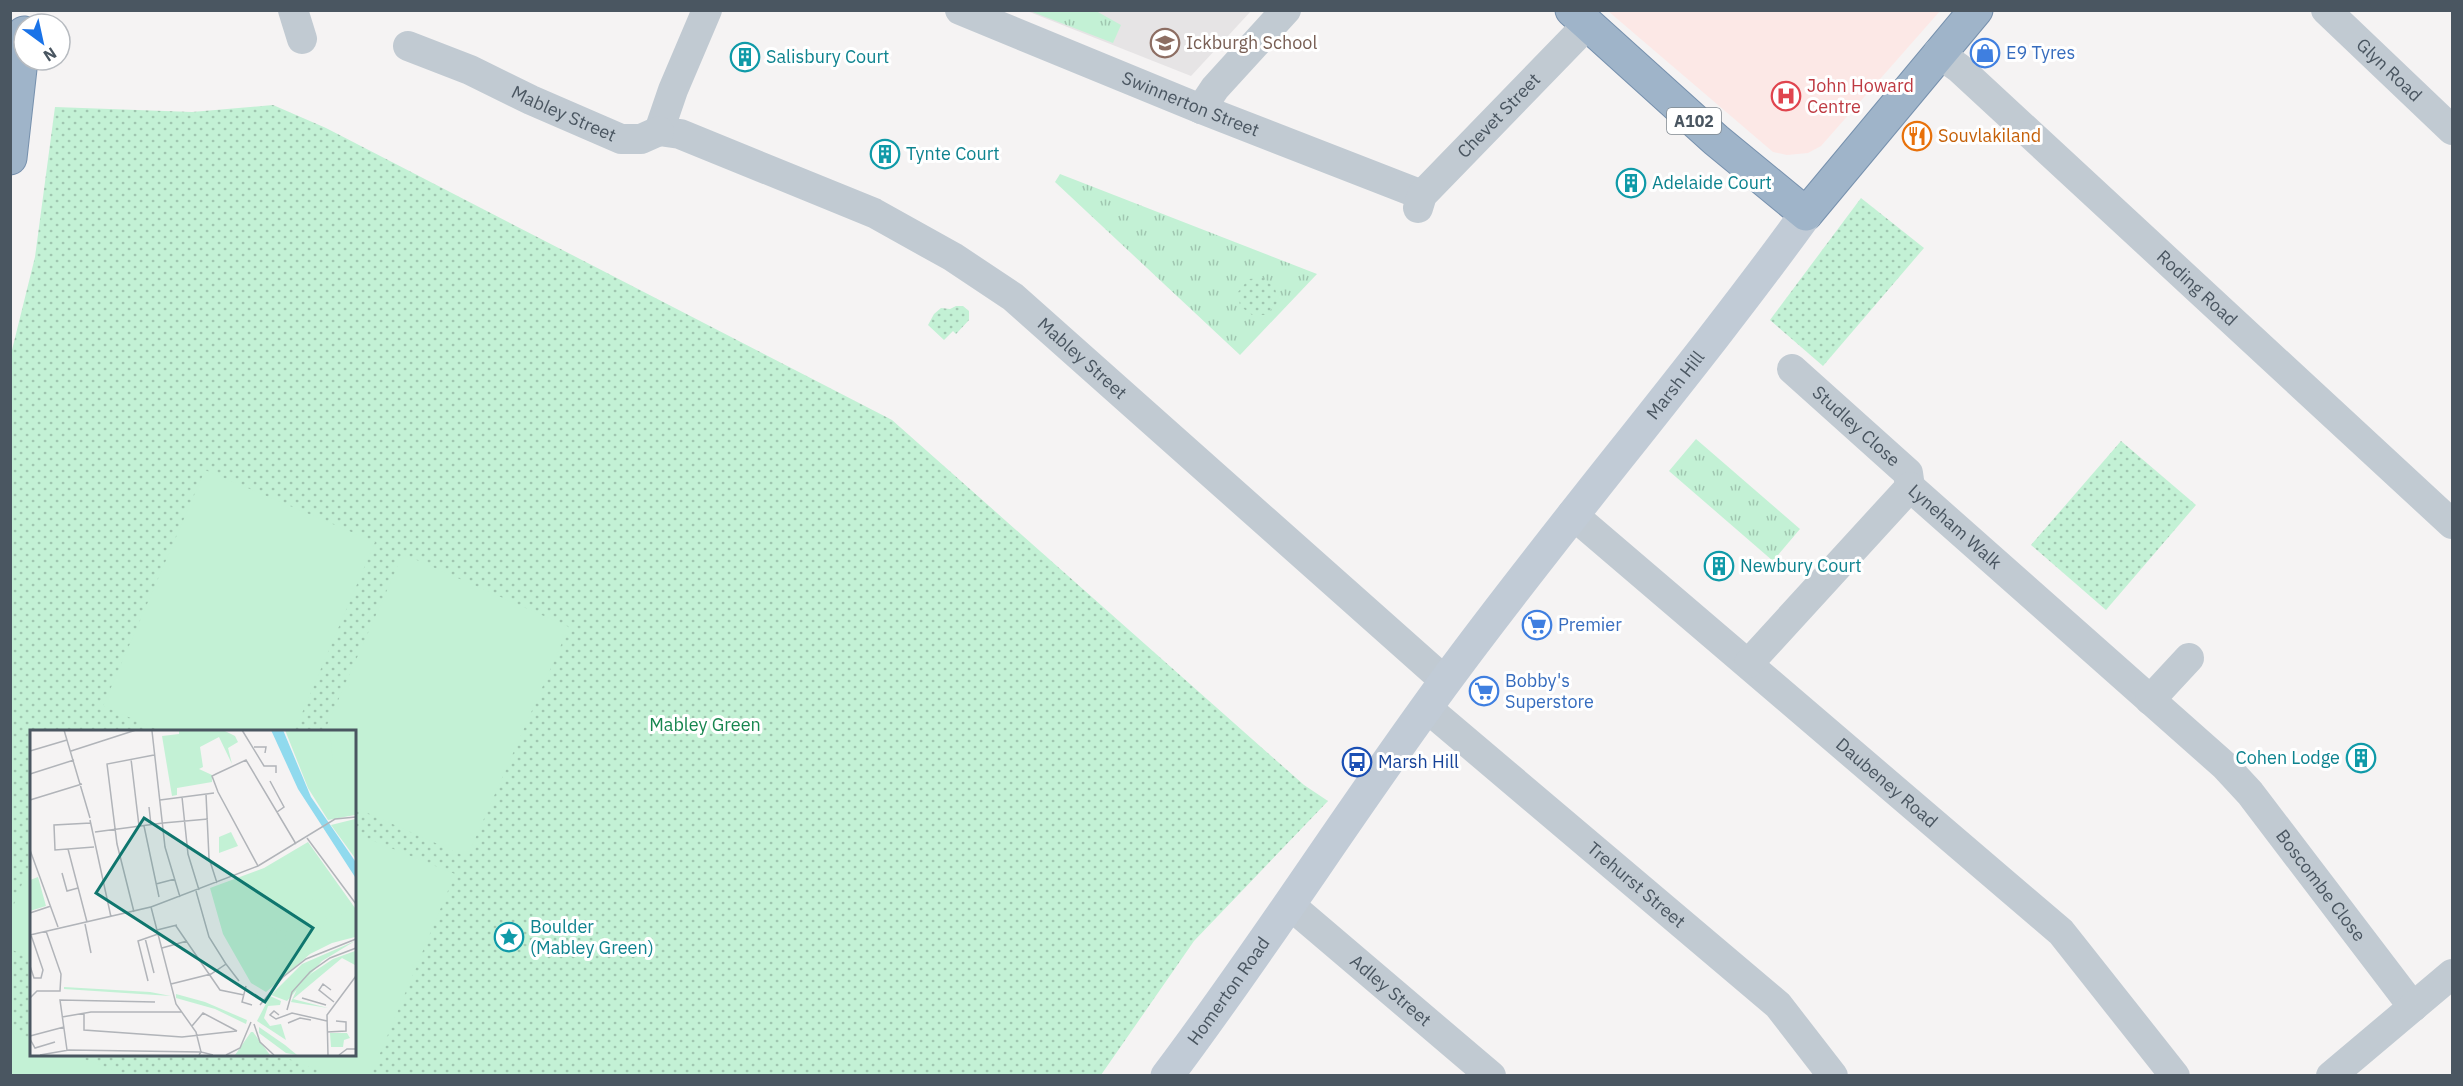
<svg xmlns="http://www.w3.org/2000/svg" width="2463" height="1086" viewBox="0 0 2463 1086" font-family="'IBM Plex Sans',sans-serif">
	<style>
		.education { fill: #e6e4e5 }
		.medical { fill: #fce8e6 }
		.grass { fill: url(#grass-tufts) }
		.park { fill: url(#park-dots); fill-rule: evenodd }
		.pitch { fill: #c3f1d5 }
		.lines { fill: none; stroke-linecap: round; stroke-linejoin: round }
		.trunk-casing { stroke: #7690ad; stroke-width: 35 }
		.minor { stroke: #c1cad2; stroke-width: 30 }
		.secondary { stroke: #c1cbd6; stroke-width: 33 }
		.trunk { stroke: #9fb4c9; stroke-width: 33 }
		.labels { text-anchor: middle; stroke-width: 6; stroke-linejoin: round; paint-order: stroke }
		.shield { fill: #fff; stroke: #808990; stroke-width: 1.5 }
		.shield-label { font-size: 16px; font-weight: bold; fill: #4a5661 }
		.education-label { font-size: 18px; fill: #785e54; stroke: #fff; text-anchor: start }
		.shop-label { font-size: 18px; fill: #366cbe; stroke: #fff; text-anchor: start }
		.culture-label { font-size: 18px; fill: #0d838f; stroke: #fff; text-anchor: start }
		.street-label { font-size: 18px; fill: #4a5661; stroke: #fff }
		.health-label { font-size: 18px; fill: #be3a42; stroke: #fff; text-anchor: start }
		.food-label { font-size: 18px; fill: #c56008; stroke: #fff; text-anchor: start }
		.park-label { font-size: 18px; fill: #17864f; stroke: #fff }
		.transit-label { font-size: 18px; fill: #164399; stroke: #fff; text-anchor: start }
		.inset-road { fill: none; stroke: #b1b4b9; stroke-width: 1.5 }
		.view { fill: #0f766e; fill-opacity: 0.15; stroke: #0f766e; stroke-width: 3 }
		.inset-edge { fill: none; stroke: #4a5661; stroke-width: 3 }
	</style>
	<defs>
		<pattern id="grass-tufts" width="24" height="20" patternUnits="userSpaceOnUse" patternTransform="scale(1.5)"><rect width="24" height="20" fill="#c3f1d5"/><path d="M3 7l-1-3M5 7V3M7 7l1-3M15 17l-1-3M17 17v-4M19 17l1-3" fill="none" stroke="#a0c6b0"/></pattern>
		<pattern id="park-dots" width="8" height="8" patternUnits="userSpaceOnUse" patternTransform="scale(1.5)"><rect width="8" height="8" fill="#c3f1d5"/><path d="M2 2h.1M6 6h.1" fill="none" stroke="#a0c6b0" stroke-width="1.8" stroke-linecap="round"/></pattern>
	</defs>
	<rect width="100%" height="100%" fill="#f5f3f3"/>
	<!-- education -->
	<polygon class="education" points="1027,11 1251,11 1191,76"/>
	<!-- medical -->
	<polygon class="medical" points="1608,11 1940,11 1821,146 1808,153 1787,155 1773,152"/>
	<!-- grass -->
	<g class="grass">
		<polygon points="1030,11 1096,11 1121,25 1113,43"/>
		<polygon points="1060,174 1317,274 1240,355 1055,182"/>
		<polygon points="1696,439 1800,529 1773,561 1669,471"/>
	</g>
	<!-- park -->
	<g class="park">
		<path d="M 273,105 L 326,128 L 892,420 L 1304,785 L 1328,801 L 1194,941 L 1101,1075 L 11,1076 L 11,354 L 35,257 L 55,107 L 192,112 ZM 32,732 L 354,732 L 354,1054 L 32,1054 Z"/>
		<polygon points="1861,198 1924,248 1823,366 1770,320"/>
		<polygon points="1263,278 1275,288 1278,302 1266,315 1252,315 1240,306 1238,292 1249,279"/>
		<polygon points="956,306 963,306 969,311 969,320 956,334 953,331 944,340 928,325 934,314 941,308 950,309"/>
		<polygon points="2121,441 2196,505 2106,610 2031,545"/>
	</g>
	<!-- pitch -->
	<g class="pitch">
		<polygon points="205,470 375,542 294,732 163,732 103,706"/>
		<polygon points="403,554 569,627 467,857 354,807 354,732 324,732"/>
		<polygon points="354,833 455,874 371,1075 330,1075 279,1055 354,1054"/>
		<polygon points="31,861 31,958 10,949 11,912"/>
		<polygon points="10,1031 31,1039 32,1054 73,1055 127,1075 11,1075"/>
	</g>
	<g class="lines">
		<!-- trunk casing -->
		<g class="trunk-casing">
			<g id="trunk">
				<polyline points="1572,10 1716,140 1806,214 1976,10"/>
				<polyline points="10,158 24,33"/>
			</g>
		</g>
		<!-- minor -->
		<g class="minor">
			<polyline points="293,10 302,39"/>
			<path id="s1" d="M 707,10 L 673,90 L 659,131 L 680,134 L 874,213 L 953,257 L 1013,297 L 1445,681"/>
			<path id="s2" d="M 960,10 L 1201,109 L 1422,195"/>
			<path id="s3" d="M 2326,10 L 2452,130"/>
			<path id="s4" d="M 408,46 L 470,70 L 531,100 L 621,139 L 641,139 L 659,131"/>
			<path id="s5" d="M 1938,53 L 1959,68 L 2452,524"/>
			<polyline points="1201,109 1215,88 1286,10"/>
			<path id="s6" d="M 1418,208 L 1422,195 L 1587,25"/>
			<path id="s7" d="M 1792,369 L 1908,473 L 1910,487"/>
			<path id="s8" d="M 1910,487 L 2225,766 L 2250,793 L 2413,1007"/>
			<path id="s9" d="M 1572,514 L 2061,932 L 2175,1076"/>
			<polyline points="1749,663 1910,487"/>
			<polyline points="2150,700 2189,658"/>
			<path id="s10" d="M 1427,708 L 1778,1005 L 1833,1076"/>
			<path id="s11" d="M 1290,905 L 1491,1076"/>
			<polyline points="2331,1076 2452,974"/>
		</g>
		<!-- secondary -->
		<path class="secondary" id="s12" d="M 1167,1076 C 1265,946 1351,809 1447,679 C 1563,521 1691,373 1806,214"/>
		<!-- trunk -->
		<use href="#trunk" class="trunk"/>
	</g>
	<!-- icons -->
	<defs>
		<g id="school-ring" transform="scale(1.5)"><circle r="9.5" fill="#fff" stroke="#8d6e63" stroke-width="1.5"/><path d="M0-5L7-2L0 1L-7-2ZM-4 1L0 2.5L4 1V4Q0 6-4 4Z" fill="#8d6e63"/></g>
		<g id="shop-ring" transform="scale(1.5)"><circle r="9.5" fill="#fff" stroke="#3f7fe0" stroke-width="1.5"/><path d="M-5-2.5h2.3a2.7 3.5 0 0 1 5.4 0H5L5.5 6h-11ZM-1.5-2.5h3a1.5 2.3 0 0 0-3 0Z" fill="#3f7fe0"/></g>
		<g id="building-ring" transform="scale(1.5)"><circle r="9.5" fill="#fff" stroke="#0f9aa8" stroke-width="1.5"/><path d="M-4-6H4V6H1V3H-1V6H-4ZM-2.5-4.3h1.7v1.8h-1.7ZM.8-4.3h1.7v1.8H.8ZM-2.5-1h1.7V.8h-1.7ZM.8-1h1.7V.8H.8Z" fill="#0f9aa8"/></g>
		<g id="hospital-ring" transform="scale(1.5)"><circle r="9.5" fill="#fff" stroke="#e0444e" stroke-width="1.5"/><path d="M-5-5h3v3.5h4V-5h3V5h-3V1.5h-4V5h-3Z" fill="#e0444e"/></g>
		<g id="restaurant-ring" transform="scale(1.5)"><circle r="9.5" fill="#fff" stroke="#e8710a" stroke-width="1.5"/><path d="M-5-6h1v4h1v-4h1v4h1v-4h1v5L-1.5 .5V6h-2V.5L-5-1ZM5-6V6H3V1.5H1.5Q1.5-4 5-6Z" fill="#e8710a"/></g>
		<g id="supermarket-ring" transform="scale(1.5)"><circle r="9.5" fill="#fff" stroke="#3f7fe0" stroke-width="1.5"/><path d="M-6-5.5h2.5l.6 2H6L4.5 2H-2.5L-4.4-4H-6ZM-1.5 3.2a1.3 1.3 0 1 0 .1 0ZM3 3.2a1.3 1.3 0 1 0 .1 0Z" fill="#3f7fe0"/></g>
		<g id="bus-ring" transform="scale(1.5)"><circle r="9.5" fill="#fff" stroke="#1a4fb4" stroke-width="1.5"/><path d="M-5-6H5V4H4V6H2V4H-2V6H-4V4H-5ZM-3.5-4V0h7V-4ZM-3.5 1.2v1.5H-2V1.2ZM2 1.2v1.5H3.5V1.2Z" fill="#1a4fb4"/></g>
		<g id="sight-ring" transform="scale(1.5)"><circle r="9.5" fill="#fff" stroke="#0f9aa8" stroke-width="1.5"/><path d="M0-6L1.8-2.2L6-1.7L2.9 1.2L3.7 5.4L0 3.3L-3.7 5.4L-2.9 1.2L-6-1.7L-1.8-2.2Z" fill="#0f9aa8"/></g>
	</defs>
	<g fill-rule="evenodd">
		<use href="#school-ring" x="1165" y="43"/>
		<use href="#shop-ring" x="1985" y="53"/>
		<use href="#building-ring" x="745" y="57"/>
		<use href="#hospital-ring" x="1786" y="96"/>
		<use href="#restaurant-ring" x="1917" y="136"/>
		<use href="#building-ring" x="885" y="154"/>
		<use href="#building-ring" x="1631" y="183"/>
		<use href="#building-ring" x="1719" y="566"/>
		<use href="#supermarket-ring" x="1537" y="625"/>
		<use href="#supermarket-ring" x="1484" y="691"/>
		<use href="#building-ring" x="2361" y="758"/>
		<use href="#bus-ring" x="1357" y="762"/>
		<use href="#sight-ring" x="509" y="937"/>
	</g>
	<g class="labels">
		<!-- shield labels -->
		<rect class="shield" x="1667" y="108" width="54" height="26" rx="4.5"/>
		<g class="shield-label">
			<text x="1694" y="127">A102</text>
		</g>
		<!-- education labels -->
		<g class="education-label">
			<text x="1186" y="49">Ickburgh School</text>
		</g>
		<!-- shop labels -->
		<g class="shop-label">
			<text x="2006" y="59">E9 Tyres</text>
			<text x="1558" y="631">Premier</text>
			<text x="1505" y="687">Bobby's<tspan x="1505" dy="21">Superstore</tspan></text>
		</g>
		<!-- culture labels -->
		<g class="culture-label">
			<text x="766" y="63">Salisbury Court</text>
			<text x="906" y="160">Tynte Court</text>
			<text x="1652" y="189">Adelaide Court</text>
			<text x="1740" y="572">Newbury Court</text>
			<text x="2340" y="764" text-anchor="end">Cohen Lodge</text>
			<text x="530" y="933">Boulder<tspan x="530" dy="21">(Mabley Green)</tspan></text>
		</g>
		<!-- street labels -->
		<g class="street-label">
			<text dy="6" stroke="none"><textPath href="#s3" startOffset="87">Glyn Road</textPath></text>
			<text dy="6" stroke="none"><textPath href="#s2" startOffset="249">Swinnerton Street</textPath></text>
			<text dy="6" stroke="none"><textPath href="#s4" startOffset="170">Mabley Street</textPath></text>
			<text dy="6" stroke="none"><textPath href="#s6" startOffset="124">Chevet Street</textPath></text>
			<text dy="6" stroke="none"><textPath href="#s5" startOffset="350">Roding Road</textPath></text>
			<text dy="6" stroke="none"><textPath href="#s1" startOffset="616">Mabley Street</textPath></text>
			<text dy="6" stroke="none"><textPath href="#s12" startOffset="858">Marsh Hill</textPath></text>
			<text dy="6" stroke="none"><textPath href="#s7" startOffset="86">Studley Close</textPath></text>
			<text dy="6" stroke="none"><textPath href="#s8" startOffset="60">Lyneham Walk</textPath></text>
			<text dy="6" stroke="none"><textPath href="#s9" startOffset="414">Daubeney Road</textPath></text>
			<text dy="6" stroke="none"><textPath href="#s10" startOffset="274">Trehurst Street</textPath></text>
			<text dy="6" stroke="none"><textPath href="#s8" startOffset="574">Boscombe Close</textPath></text>
			<text dy="6" stroke="none"><textPath href="#s12" startOffset="105">Homerton Road</textPath></text>
			<text dy="6" stroke="none"><textPath href="#s11" startOffset="132">Adley Street</textPath></text>
		</g>
		<!-- health labels -->
		<g class="health-label">
			<text x="1807" y="92">John Howard<tspan x="1807" dy="21">Centre</tspan></text>
		</g>
		<!-- food labels -->
		<g class="food-label">
			<text x="1938" y="142">Souvlakiland</text>
		</g>
		<!-- park labels -->
		<g class="park-label">
			<text x="705" y="731">Mabley Green</text>
		</g>
		<!-- transit labels -->
		<g class="transit-label">
			<text x="1378" y="768">Marsh Hill</text>
		</g>
	</g>
	<!-- overview -->
	<g transform="translate(30 730)">
		<rect width="326" height="326" fill="#f5f3f3"/>
		<path d="M 34,257 L 120,262 L 141,266 L 34,259 ZM 146,264 L 175,272 L 217,290 L 216,294 L 185,279 L 146,268 ZM 221,302 L 223,302 L 240,325 L 205,325 Z" fill="#c3f1d5"/>
		<path d="M 325,89 L 325,128 L 301,95 ZM 325,211 L 292,231 L 257,271 L 241,265 L 272,234 ZM 325,221 L 325,235 L 312,228 L 263,269 L 298,278 L 261,272 L 268,257 L 282,243 L 303,229 ZM 229,297 L 255,315 L 267,325 L 256,323 L 229,303 Z" fill="#c3f1d5"/>
		<path d="M 149,0 L 193,0 L 205,6 L 208,12 L 198,18 L 202,34 L 189,7 L 170,17 L 173,37 L 169,39 L 182,45 L 182,52 L 147,58 L 147,65 L 142,66 L 132,6 L 149,4 ZM 255,0 L 325,0 L 325,85 L 298,90 L 278,58 ZM 201,102 L 208,116 L 189,123 L 189,107 ZM 278,112 L 325,178 L 325,207 L 302,213 L 280,224 L 236,262 L 221,253 L 193,204 L 180,158 L 234,138 ZM 8,147 L 16,176 L 0,181 L 0,150 ZM 300,303 L 317,303 L 320,308 L 314,310 L 313,317 L 301,317 Z" fill="#c3f1d5"/>
		<path d="M 240,266 L 251,271 L 250,275 L 238,276 L 234,288 L 240,296 L 251,294 L 256,310 L 227,291 Z" fill="#c3f1d5"/>
		<path d="M 321,0 L 324,32 L 303,34 L 300,1 ZM 302,152 L 321,178 L 304,190 L 285,163 ZM 280,166 L 299,192 L 283,204 L 263,178 ZM246 193a9 9 0 1 1 18 0a9 9 0 1 1-18 0ZM227 205a10 10 0 1 1 20 0a10 10 0 1 1-20 0ZM255 207a10 10 0 1 1 20 0a10 10 0 1 1-20 0ZM236 219a10 10 0 1 1 20 0a10 10 0 1 1-20 0Z" fill="#c3f1d5"/>
		<path d="M 241,0 L 253,0 L 281,67 L 325,131 L 325,147 L 268,59 Z" fill="#90daee"/>
		<path class="inset-road" d="M 34,0 L 60,88M 212,0 L 234,36 L 246,36 L 246,43M 122,1 L 135,117 L 150,167M 224,17 L 236,17 L 235,23M 0,21 L 37,10M 41,21 L 106,0M 101,29 L 109,96M 0,44 L 44,30M 240,51 L 254,77 L 247,82M 176,64 L 179,128 L 187,153M 152,67 L 158,124 L 169,160M 0,70 L 52,54M 130,70 L 184,63M 119,77 L 121,95M 60,90 L 81,187M 61,93 L 24,95 L 25,120 L 64,117M 133,93 L 178,89M 114,96 L 129,167M 65,102 L 133,93M 277,108 L 326,174M 38,119 L 57,192M 0,120 L 28,197M 228,136 L 188,62 L 182,46 L 186,44 L 216,30 L 266,114M 32,143 L 37,161 L 48,158M 126,154 L 145,149M 121,177 L 228,136 L 305,89 L 326,87M 104,182 L 87,114 L 77,34 L 124,25M 0,183 L 21,176M 55,194 L 61,223M 146,196 L 190,260 L 214,265M 127,200 L 147,195M 0,205 L 121,177 L 146,274 L 166,302 L 171,322 L 183,325M 115,208 L 124,243M 132,218 L 157,211M 196,234 L 209,251M 0,236 L 4,248 L 11,248 L 13,240 L 1,205M 118,251 L 108,211 L 128,204M 141,254 L 181,244 L 196,234 L 179,207 L 166,161M 216,256 L 212,272 L 222,275M 301,260 L 293,254 L 289,260 L 304,272M 0,268 L 7,261 L 30,261 L 31,244 L 16,201M 272,268 L 296,275M 230,275 L 253,247 L 276,229 L 326,209M 257,280 L 262,262 L 280,242 L 300,228 L 326,218M 54,283 L 54,300 L 152,307 L 207,301M 249,285 L 244,281 L 240,285 L 246,289 L 262,283 L 297,291M 32,287 L 61,282 L 151,282M 258,293 L 270,288 L 281,290M 224,294 L 230,312 L 244,325M 162,296 L 173,283 L 207,301M 297,302 L 316,301 L 316,292 L 306,291M 0,306 L 34,297M 0,309 L 5,318 L 25,312M 37,320 L 30,270 L 125,272M 10,325 L 39,320 L 171,322 L 169,325M 196,325 L 210,318 L 221,292M 298,325 L 297,285 L 326,246M 309,325 L 317,319 L 326,319"/>
		<path class="view" d="M 114,88 L 283,198 L 235,272 L 66,163 Z"/>
		<rect width="326" height="326" class="inset-edge"/>
	</g>
	<!-- border -->
	<rect width="2463" height="1086" fill="none" stroke="#4a5661" stroke-width="24"/>
	<!-- north arrow -->
	<g transform="translate(42 42) rotate(147)"><circle r="28" fill="#ffffff" stroke="#b7bbc0" stroke-width="1.5"/>
	<path d="M0-4.5L10 22L0 15L-10 22Z" fill="#1a73e8"/>
	<text y="-9" font-size="16" font-weight="bold" text-anchor="middle" fill="#4a5661">N</text>
	</g>
</svg>
